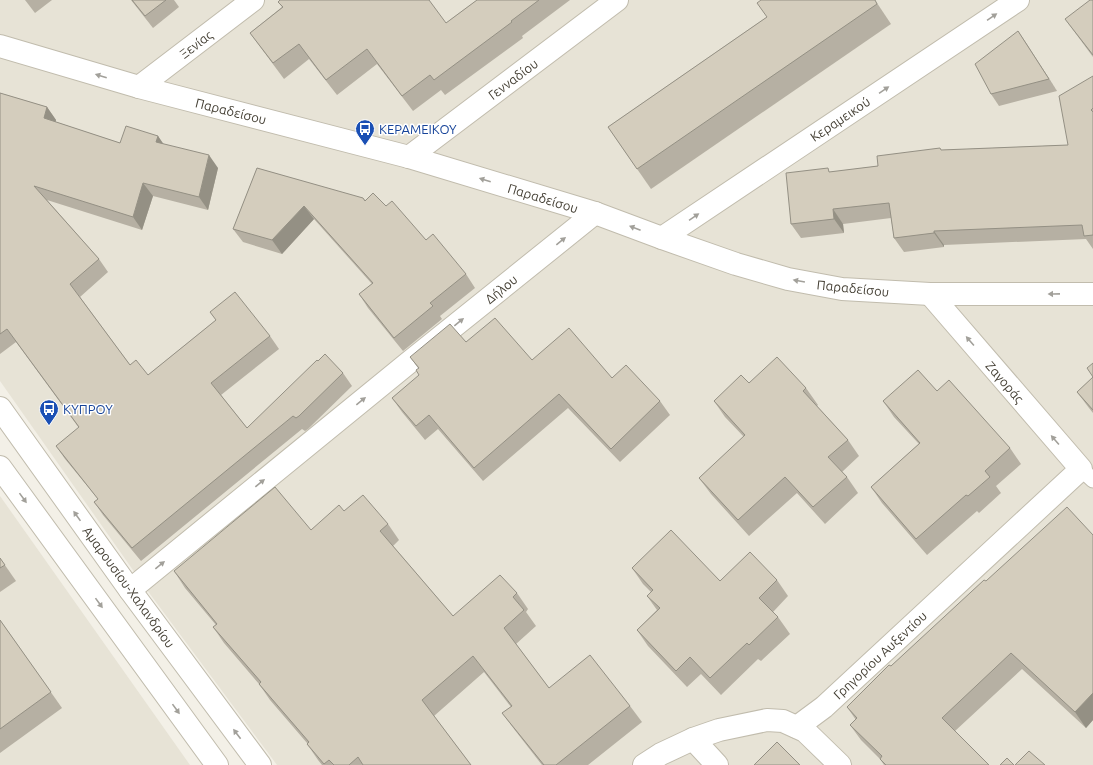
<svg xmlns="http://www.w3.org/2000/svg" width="1093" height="765" viewBox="0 0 1093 765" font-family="Ubuntu,sans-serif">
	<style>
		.residential { fill: #e7e3d6 }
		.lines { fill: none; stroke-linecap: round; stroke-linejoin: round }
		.service-casing { stroke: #c1bcad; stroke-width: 17 }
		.minor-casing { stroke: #c1bcad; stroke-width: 24 }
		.tertiary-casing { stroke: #c1bcad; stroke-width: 24 }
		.service { stroke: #fff; stroke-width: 15 }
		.minor { stroke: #fff; stroke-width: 22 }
		.tertiary { stroke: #fff; stroke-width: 22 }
		.wall { fill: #b6b0a3 }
		.shaded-wall { fill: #949084 }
		.building { fill: #d4cdbd; stroke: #949084 }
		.oneway { fill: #a2a09a }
		.labels { text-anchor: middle; stroke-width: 3; stroke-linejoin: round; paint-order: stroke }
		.street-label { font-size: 13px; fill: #464136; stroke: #fff }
		.transit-label { font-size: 13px; fill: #164399; stroke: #fff; text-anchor: start }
	</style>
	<rect width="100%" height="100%" fill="#f3f0e7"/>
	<!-- residential -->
	<g class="residential">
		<polygon points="0,0 1093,0 1093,765 277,765 147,590 0,381"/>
		<polygon points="0,496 190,765 0,765"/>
	</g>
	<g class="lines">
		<!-- service casing -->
		<g class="service-casing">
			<polyline id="service" points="1081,469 1093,480"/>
		</g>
		<!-- minor casing -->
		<g class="minor-casing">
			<g id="minor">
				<polyline points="139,87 253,0"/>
				<polyline points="409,157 617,0"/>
				<polyline points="662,238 1018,0"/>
				<polyline points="130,590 407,364 595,213"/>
				<polyline points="797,727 824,707 1081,469 930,294"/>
				<polyline points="693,739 717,765"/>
				<polyline points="644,765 661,754 693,739 719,730 767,720 783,721 805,731 840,765"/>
			</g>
		</g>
		<!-- tertiary casing -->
		<g class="tertiary-casing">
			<g id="tertiary">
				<polyline points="0,46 139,87 409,157 595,213 662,238 736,264 788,279 842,289 930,294 1093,294"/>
				<polyline points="0,408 130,590 260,765"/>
				<polyline points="0,467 217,765"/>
			</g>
		</g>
		<!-- service -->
		<use href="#service" class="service"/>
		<!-- minor -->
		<use href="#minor" class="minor"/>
		<!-- tertiary -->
		<use href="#tertiary" class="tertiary"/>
	</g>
	<!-- wall -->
	<g class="wall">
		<polygon points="25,0 52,0 35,13"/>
		<polygon points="131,0 174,0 179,7 153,28"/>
		<polygon points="477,0 570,0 522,36 523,38 445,95 441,90 413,111 377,64 337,95 309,59 284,79 261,48 250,33 282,7 278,2 446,23"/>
		<polygon points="875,0 891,24 651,189 608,127 767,17"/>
		<polygon points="1093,0 1093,57 1065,19"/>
		<polygon points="1018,31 1026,43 1057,91 999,106 991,94"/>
		<polygon points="1093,76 1093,249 1086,239 944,245 944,247 904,252 894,238 891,218 843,224 844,233 801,238 791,224 831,172 878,166 942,150 1068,145"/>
		<polygon points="0,93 47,107 56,120 56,122 120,143 158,136 163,144 218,168 208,210 153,196 142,230 47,200 99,259 108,272 80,297 130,365 148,375 216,320 210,312 270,336 279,349 221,395 247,428 318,361 343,373 352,386 308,429 305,431 302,429 141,561 103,515 94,502 98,499 65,459 56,446 79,428 16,342 0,354"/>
		<polygon points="257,168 386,206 466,274 475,288 440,316 442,319 403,351 368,308 359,294 372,284 314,219 282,254 243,242 233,229"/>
		<polygon points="466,342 532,360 612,378 660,401 670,415 620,462 568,408 483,481 438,429 425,440 402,412 392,398 419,376 418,368 410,357"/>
		<polygon points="1093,377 1093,413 1089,408 1077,392"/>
		<polygon points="749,383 806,388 818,405 817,406 848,440 859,456 842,472 847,477 858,493 825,524 797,493 749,536 711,494 699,478 744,437 725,417 714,401"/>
		<polygon points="937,391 1010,448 1021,464 996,486 1001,493 979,513 977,511 927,555 882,503 871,487 919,444 894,417 883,401"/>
		<polygon points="344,511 388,524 399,540 393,546 453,616 517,593 528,609 526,612 536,626 516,644 549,688 630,706 642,722 588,765 542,765 514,729 502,713 511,707 484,672 434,716 471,765 322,765 318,760 307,744 307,743 270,700 259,684 224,643 213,627 216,625 185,588 174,571 311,530"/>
		<polygon points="1093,535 1093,720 1086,728 1022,669 955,731 989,765 884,765 880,759 861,740 850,725 856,720 847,707 891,666 986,581"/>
		<polygon points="0,558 16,581 0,592"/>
		<polygon points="632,568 720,581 777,580 788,596 773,612 778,617 790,634 761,661 758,659 721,695 701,674 687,687 648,646 637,630 657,610 647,596 651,592 643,584"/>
		<polygon points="0,620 62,708 0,753"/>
	</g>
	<!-- shaded-wall -->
	<g class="shaded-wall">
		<polygon points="1018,31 1026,43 1057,91 1049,79"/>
		<polygon points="47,107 56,120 53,131 44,118"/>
		<polygon points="158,136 167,149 156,142"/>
		<polygon points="209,155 218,168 208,210 199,197"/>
		<polygon points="143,183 153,196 142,230 133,217"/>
		<polygon points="304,206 314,219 282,254 272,240"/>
		<polygon points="833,209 843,224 844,233 834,219"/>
		<polygon points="934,231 944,245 944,247 934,233"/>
		<polygon points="1093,693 1093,720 1086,728 1075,712"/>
	</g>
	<!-- building -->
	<g class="building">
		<polygon points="132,0 166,0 145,16"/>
		<polygon points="280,0 429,0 446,23 477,0 539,0 511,21 512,22 434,80 430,75 402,96 367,49 326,80 299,44 273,63 250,33 283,7 278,2"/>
		<polygon points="761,0 875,0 877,4 637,169 608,127 767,17 757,3"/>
		<polygon points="1090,0 1093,0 1093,55 1065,19"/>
		<polygon points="1018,31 1049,79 991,94 975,64"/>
		<polygon points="1093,76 1093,108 1091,110 1093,112 1093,235 1084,236 1082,225 934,231 934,233 894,238 889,203 833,209 834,219 791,224 786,173 828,168 829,172 878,166 877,156 940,148 941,150 1068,145 1059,96"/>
		<polygon points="0,93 47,107 44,118 120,143 126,126 158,136 156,142 209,155 199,197 143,183 133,217 34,186 99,259 70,284 130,365 136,360 148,375 216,320 210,312 235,292 270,336 211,383 247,428 317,360 318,361 325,354 343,373 299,416 296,418 293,416 132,548 94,502 98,499 56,446 79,427 7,329 0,334"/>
		<polygon points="257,168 363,198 365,201 373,193 386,206 392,201 426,240 433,234 466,274 430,303 433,306 394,338 359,294 373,283 304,206 272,240 233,229"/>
		<polygon points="495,318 532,360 569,328 612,378 626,365 660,401 611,449 559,394 474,468 429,415 416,426 392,398 419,375 416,370 419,368 410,357 450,324 466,342"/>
		<polygon points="777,357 806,388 803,391 848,440 828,457 847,477 813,507 785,477 738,520 699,478 745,435 714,401 741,375 749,383"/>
		<polygon points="1093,363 1093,377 1087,368"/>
		<polygon points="918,370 937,391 949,380 1010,448 985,471 990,477 968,496 966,495 916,539 871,487 920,443 883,401"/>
		<polygon points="1093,377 1093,410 1077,392"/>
		<polygon points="275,487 311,530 339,505 344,511 363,495 388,524 380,531 453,616 500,575 517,593 513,597 524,610 504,628 549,688 590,655 630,706 556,765 544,765 502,713 512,706 473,656 422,700 471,765 363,765 358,757 349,765 334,765 329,760 324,764 307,744 309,742 259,684 261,682 213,627 217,624 174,571"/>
		<polygon points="1067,507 1093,535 1093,693 1075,712 1011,653 942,718 989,765 886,765 880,759 882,756 850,725 857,718 847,707 889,665 891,666 984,580 986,581"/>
		<polygon points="671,530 720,581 750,552 777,580 759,598 778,617 749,645 747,643 710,678 690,657 676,671 637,630 660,608 647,596 653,590 632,568"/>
		<polygon points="0,558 5,565 0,568"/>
		<polygon points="0,620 51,692 0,729"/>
		<polygon points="777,742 800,765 754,765"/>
		<polygon points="1029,751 1045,765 1015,765"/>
		<polygon points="1007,758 1014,765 1000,765"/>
	</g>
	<!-- one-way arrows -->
	<defs><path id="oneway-solid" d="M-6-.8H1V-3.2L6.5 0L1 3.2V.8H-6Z"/></defs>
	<g class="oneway">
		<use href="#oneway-solid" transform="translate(992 17) rotate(-34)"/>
		<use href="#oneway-solid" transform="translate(101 76) rotate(-163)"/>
		<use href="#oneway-solid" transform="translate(884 90) rotate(-34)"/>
		<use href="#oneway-solid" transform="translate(485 180) rotate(-163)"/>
		<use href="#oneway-solid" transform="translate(694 217) rotate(-34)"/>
		<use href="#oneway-solid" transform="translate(635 228) rotate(-159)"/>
		<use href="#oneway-solid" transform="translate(561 241) rotate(-39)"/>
		<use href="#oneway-solid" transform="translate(799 281) rotate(-170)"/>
		<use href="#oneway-solid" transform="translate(1054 294) rotate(179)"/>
		<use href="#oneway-solid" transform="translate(459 322) rotate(-39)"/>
		<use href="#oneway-solid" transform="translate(970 341) rotate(-131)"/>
		<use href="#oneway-solid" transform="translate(361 401) rotate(-39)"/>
		<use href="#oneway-solid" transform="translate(1055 440) rotate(-131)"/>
		<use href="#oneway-solid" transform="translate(260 483) rotate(-39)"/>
		<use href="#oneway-solid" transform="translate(23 498) rotate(54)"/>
		<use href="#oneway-solid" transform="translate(77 516) rotate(-125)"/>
		<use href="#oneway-solid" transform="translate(160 565) rotate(-39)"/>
		<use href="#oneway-solid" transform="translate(99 603) rotate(54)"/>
		<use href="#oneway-solid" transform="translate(176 709) rotate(54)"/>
		<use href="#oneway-solid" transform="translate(237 734) rotate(-127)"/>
	</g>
	<!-- icons -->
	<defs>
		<g id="bus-pin" transform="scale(1)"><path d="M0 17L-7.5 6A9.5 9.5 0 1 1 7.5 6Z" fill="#1a4fb4" stroke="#fff"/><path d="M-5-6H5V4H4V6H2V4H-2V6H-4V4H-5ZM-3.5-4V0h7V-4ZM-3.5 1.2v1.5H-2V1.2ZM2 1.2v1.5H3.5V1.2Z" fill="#fff"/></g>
	</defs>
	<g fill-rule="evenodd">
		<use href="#bus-pin" x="365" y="129"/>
		<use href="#bus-pin" x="49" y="409"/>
	</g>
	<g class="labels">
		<!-- street labels -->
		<g class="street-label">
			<text transform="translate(196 44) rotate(-37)" y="5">Ξενίας</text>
			<text transform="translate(513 79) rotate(-37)" y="5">Γενναδίου</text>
			<text transform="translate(231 111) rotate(14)" y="5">Παραδείσου</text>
			<text transform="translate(840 119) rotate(-34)" y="5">Κεραμεικού</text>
			<text transform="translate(543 198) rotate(17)" y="5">Παραδείσου</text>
			<text transform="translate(853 288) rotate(6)" y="5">Παραδείσου</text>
			<text transform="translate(501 289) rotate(-39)" y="5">Δήλου</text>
			<text transform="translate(1005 382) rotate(49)" y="5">Ζαγοράς</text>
			<text transform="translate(129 587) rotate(54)" y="5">Αμαρουσίου-Χαλανδρίου</text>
			<text transform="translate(880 655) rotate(-43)" y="5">Γρηγορίου Αυξεντίου</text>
		</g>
		<!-- transit labels -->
		<g class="transit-label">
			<text x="379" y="134">ΚΕΡΑΜΕΙΚΟΥ</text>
			<text x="63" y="414">ΚΥΠΡΟΥ</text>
		</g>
	</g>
</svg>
